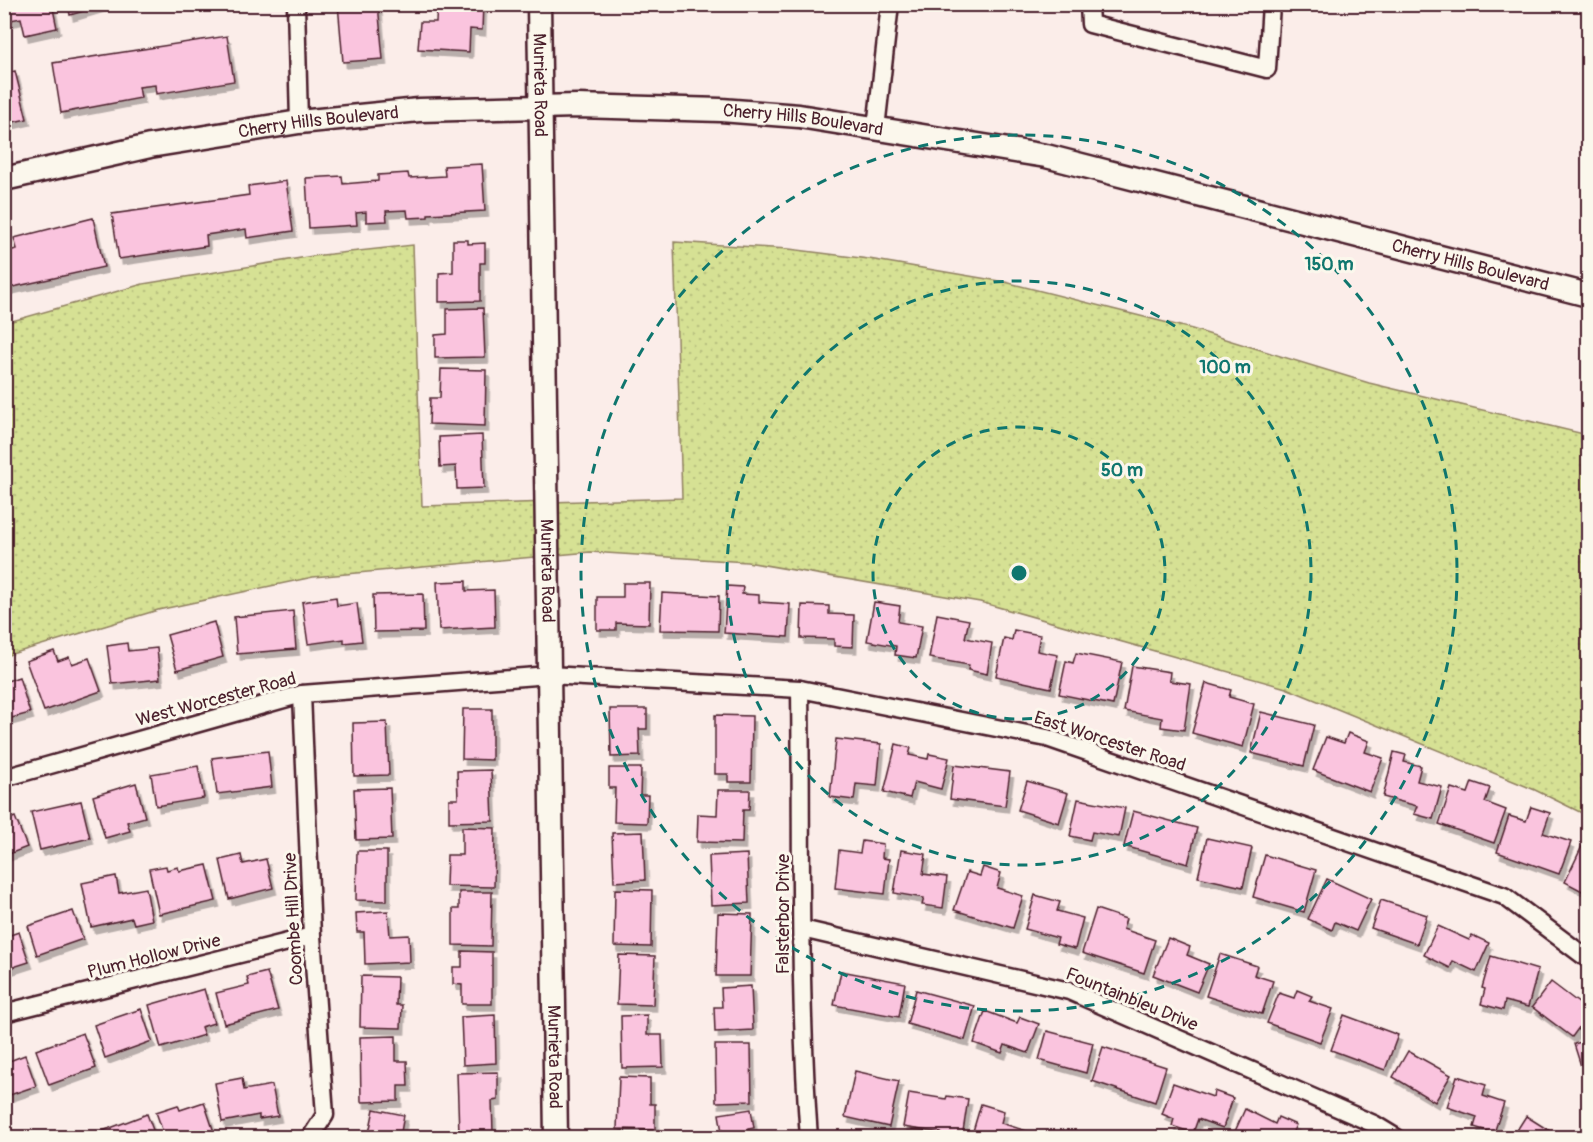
<svg xmlns="http://www.w3.org/2000/svg" width="1593" height="1142" viewBox="0 0 1593 1142" font-family="Pangolin,sans-serif">
	<style>
		.green { fill: url(#green-dots); stroke: #908060; stroke-width: 1.5 }
		.building { fill: #fac4de; stroke: #4a1f2b; stroke-width: 1.5; filter: url(#shadow) }
		.lines { fill: none; stroke-linecap: round; stroke-linejoin: round }
		.street-casing { stroke: #4a1f2b; stroke-width: 21 }
		.secondary-casing { stroke: #4a1f2b; stroke-width: 27 }
		.street { stroke: #fbf7ec; stroke-width: 16 }
		.secondary { stroke: #fbf7ec; stroke-width: 22 }
		.ring { fill: none; stroke: #0f766e; stroke-width: 3; stroke-dasharray: 10 8 }
		.labels { text-anchor: middle; stroke-width: 6; stroke-linejoin: round; paint-order: stroke }
		.street-label { font-size: 18px; fill: #4a1f2b; stroke: #fbf7ec }
		.centre { fill: #0f766e; stroke: #fbf7ec; stroke-width: 3 }
		.ring-label { font-size: 18px; text-anchor: middle; font-weight: bold; fill: #0f766e; stroke: #fbf7ec; stroke-width: 6; stroke-linejoin: round; paint-order: stroke }
	</style>
	<defs>
		<pattern id="green-dots" width="8" height="8" patternUnits="userSpaceOnUse" patternTransform="scale(1.5)"><rect width="8" height="8" fill="#d6e194"/><path d="M2 2h.1M6 6h.1" fill="none" stroke="#b9c180" stroke-width="1.8" stroke-linecap="round"/></pattern>
		<filter id="shadow"><feDropShadow dx="3.5" dy="6" stdDeviation="0" flood-color="#0004"/></filter>
	</defs>
	<rect width="100%" height="100%" fill="#fbede9"/>
	<filter id="ink" filterUnits="userSpaceOnUse"><feTurbulence type="fractalNoise" baseFrequency=".0167" numOctaves="2"/><feDisplacementMap in="SourceGraphic" scale="12" xChannelSelector="R" yChannelSelector="G"/><feConvolveMatrix kernelMatrix="1 2 1 2 8 2 1 2 1" color-interpolation-filters="sRGB"/></filter>
	<g filter="url(#ink)">
		<!-- green -->
		<polygon class="green" points="674,242 789,249 869,259 1005,282 1192,329 1369,383 1588,435 1588,816 1535,790 1286,688 980,602 747,562 590,552 313,577 158,610 5,656 5,323 143,284 313,256 413,245 422,506 682,498"/>
		<!-- building -->
		<g class="building">
			<polygon points="4,4 52,4 57,28 25,35 21,18 5,21"/>
			<polygon points="68,4 104,4 104,5 70,15"/>
			<polygon points="338,4 378,4 383,59 343,62"/>
			<polygon points="437,4 483,4 482,30 470,29 469,52 418,49 420,22 436,22"/>
			<polygon points="227,36 234,81 156,94 155,85 139,87 141,98 61,113 53,63"/>
			<polygon points="15,71 27,119 4,124 4,74"/>
			<polygon points="482,164 485,211 428,214 428,217 408,218 407,210 386,211 387,221 366,222 366,212 356,213 357,225 309,228 306,178 342,176 343,184 378,181 378,175 408,173 409,178 445,176 444,166"/>
			<polygon points="286,181 293,231 247,238 246,229 206,235 207,246 119,259 112,214 249,195 248,186"/>
			<polygon points="93,218 104,267 4,289 4,252 17,249 14,238"/>
			<polygon points="453,240 468,240 468,244 485,243 485,263 480,263 480,301 439,302 439,273 453,272"/>
			<polygon points="483,308 485,357 435,358 435,335 447,334 447,309"/>
			<polygon points="441,369 486,370 485,426 429,424 430,398 440,398"/>
			<polygon points="482,435 484,488 457,489 456,466 440,467 439,437"/>
			<polygon points="466,581 466,591 494,590 495,627 439,630 437,582"/>
			<polygon points="623,583 650,583 649,624 616,623 616,630 597,630 597,597 623,597"/>
			<polygon points="727,586 743,587 742,594 759,595 759,602 790,604 788,637 724,633"/>
			<polygon points="662,593 719,596 718,631 660,630"/>
			<polygon points="423,594 424,631 374,632 373,595"/>
			<polygon points="336,597 337,606 357,603 362,641 344,643 344,639 308,644 302,602"/>
			<polygon points="874,602 900,606 898,622 922,626 916,658 895,655 896,646 867,641"/>
			<polygon points="802,605 829,606 829,614 854,615 853,647 834,646 834,639 801,638"/>
			<polygon points="293,611 296,649 237,654 234,617"/>
			<polygon points="937,614 969,620 965,638 992,643 987,674 968,670 969,665 929,658"/>
			<polygon points="214,622 223,657 177,670 167,635"/>
			<polygon points="1014,630 1040,635 1037,651 1058,655 1051,688 996,676 1004,638 1012,640"/>
			<polygon points="127,643 128,651 157,648 160,679 112,684 107,646"/>
			<polygon points="54,651 58,661 69,657 72,664 89,658 101,691 44,711 26,661"/>
			<polygon points="1076,653 1122,662 1113,705 1059,694 1066,661 1073,663"/>
			<polygon points="1132,666 1170,672 1169,681 1191,684 1184,730 1161,727 1162,718 1124,711"/>
			<polygon points="19,677 30,713 4,720 4,682"/>
			<polygon points="1206,683 1231,690 1229,697 1254,704 1243,747 1192,733"/>
			<polygon points="463,709 492,709 492,760 462,759"/>
			<polygon points="610,709 647,709 647,729 639,729 640,756 611,757"/>
			<polygon points="1261,712 1314,725 1304,766 1251,753"/>
			<polygon points="715,715 752,716 751,782 728,782 728,774 715,774"/>
			<polygon points="387,722 389,775 354,776 353,723"/>
			<polygon points="1348,733 1369,741 1365,752 1383,758 1370,792 1313,770 1326,737 1344,743"/>
			<polygon points="836,739 881,744 877,786 856,784 854,800 830,797"/>
			<polygon points="896,744 911,748 909,755 928,759 929,754 949,758 941,789 914,782 910,798 884,792"/>
			<polygon points="268,751 272,787 217,794 212,758"/>
			<polygon points="1394,752 1406,755 1404,762 1421,766 1417,781 1442,787 1433,819 1414,814 1417,806 1383,797"/>
			<polygon points="954,765 1010,772 1005,806 950,799"/>
			<polygon points="198,766 204,798 156,806 151,774"/>
			<polygon points="609,768 641,768 640,795 648,795 647,823 614,822 615,788 609,788"/>
			<polygon points="491,770 493,821 449,822 449,799 458,799 457,771"/>
			<polygon points="1027,781 1068,793 1059,823 1018,810"/>
			<polygon points="1472,782 1490,788 1485,802 1506,810 1494,843 1439,824 1451,788 1468,793"/>
			<polygon points="136,783 145,817 127,822 130,831 105,838 93,796"/>
			<polygon points="390,788 392,839 356,840 354,789"/>
			<polygon points="718,790 750,790 749,810 743,810 742,843 697,842 698,814 717,815"/>
			<polygon points="1078,799 1125,808 1119,837 1092,832 1090,840 1070,836"/>
			<polygon points="81,801 90,838 40,850 31,812"/>
			<polygon points="1531,807 1550,813 1543,833 1571,842 1559,874 1497,852 1509,816 1526,821"/>
			<polygon points="1133,811 1197,828 1188,864 1124,846"/>
			<polygon points="15,817 27,847 4,856 4,821"/>
			<polygon points="462,827 495,828 494,887 446,886 447,855 462,855"/>
			<polygon points="643,832 645,880 614,882 612,833"/>
			<polygon points="1207,838 1252,848 1243,887 1198,877"/>
			<polygon points="862,841 883,844 882,858 889,859 885,894 835,888 839,850 860,853"/>
			<polygon points="1584,842 1588,844 1588,894 1565,882"/>
			<polygon points="901,850 926,854 923,874 947,877 943,908 922,905 924,898 894,893"/>
			<polygon points="357,851 387,851 387,901 356,900"/>
			<polygon points="747,854 749,903 711,905 709,856"/>
			<polygon points="241,855 243,864 266,859 273,888 229,899 220,860"/>
			<polygon points="1265,855 1316,870 1304,912 1253,897"/>
			<polygon points="207,865 216,901 159,914 149,869 166,866 167,870 178,867 179,871"/>
			<polygon points="983,867 1001,873 997,888 1023,896 1013,928 954,910 967,872 980,876"/>
			<polygon points="116,876 119,893 146,888 152,920 134,924 132,918 91,927 82,883"/>
			<polygon points="1327,879 1371,899 1356,931 1335,922 1332,930 1308,919"/>
			<polygon points="615,889 652,890 651,947 614,946"/>
			<polygon points="459,892 492,892 491,946 453,945 453,909 459,909"/>
			<polygon points="1035,895 1060,902 1057,911 1083,918 1075,949 1056,944 1058,938 1025,929"/>
			<polygon points="1381,900 1427,915 1417,944 1371,928"/>
			<polygon points="1096,909 1126,919 1123,929 1155,940 1144,973 1082,953"/>
			<polygon points="73,911 83,939 37,955 28,926"/>
			<polygon points="388,911 390,936 409,935 410,962 365,964 364,932 357,932 356,913"/>
			<polygon points="718,913 752,914 750,976 716,976"/>
			<polygon points="1438,926 1469,940 1472,935 1489,943 1476,972 1453,961 1450,968 1424,955"/>
			<polygon points="19,932 29,962 4,970 4,937"/>
			<polygon points="1168,938 1190,947 1187,955 1209,964 1197,992 1153,975"/>
			<polygon points="462,951 492,952 492,1004 462,1004 462,985 453,984 453,967 462,967"/>
			<polygon points="1220,954 1257,966 1254,975 1273,981 1262,1014 1206,996"/>
			<polygon points="619,955 655,956 653,1005 617,1004"/>
			<polygon points="1491,956 1538,970 1528,1007 1505,1001 1503,1010 1481,1004 1485,989 1482,988"/>
			<polygon points="841,971 905,983 899,1017 834,1005"/>
			<polygon points="267,972 278,1010 224,1024 216,993 249,985 247,977"/>
			<polygon points="361,976 397,977 396,1005 402,1005 401,1028 360,1027"/>
			<polygon points="1551,982 1588,1010 1588,1015 1572,1037 1532,1007"/>
			<polygon points="751,986 753,1030 715,1032 714,1007 722,1007 721,988"/>
			<polygon points="204,989 214,1023 201,1027 204,1035 161,1048 149,1005"/>
			<polygon points="916,990 975,1006 965,1040 907,1024"/>
			<polygon points="1297,990 1312,996 1309,1001 1333,1009 1320,1042 1267,1023 1279,993 1294,998"/>
			<polygon points="141,1009 152,1041 105,1058 94,1025"/>
			<polygon points="985,1011 1017,1023 1020,1017 1039,1024 1028,1053 1005,1045 1002,1053 974,1043"/>
			<polygon points="495,1015 496,1063 463,1065 461,1017"/>
			<polygon points="647,1015 647,1035 662,1035 663,1067 622,1068 621,1016"/>
			<polygon points="1344,1015 1398,1035 1385,1070 1331,1050"/>
			<polygon points="1047,1031 1093,1043 1086,1073 1039,1060"/>
			<polygon points="83,1033 96,1068 49,1085 36,1050"/>
			<polygon points="396,1036 396,1061 407,1061 408,1086 398,1086 398,1101 361,1102 360,1037"/>
			<polygon points="1588,1040 1588,1088 1574,1044"/>
			<polygon points="715,1045 751,1045 752,1101 716,1102"/>
			<polygon points="1103,1047 1166,1067 1155,1102 1092,1081"/>
			<polygon points="1408,1051 1451,1075 1435,1102 1393,1077"/>
			<polygon points="25,1055 36,1086 4,1097 4,1063"/>
			<polygon points="855,1071 899,1081 889,1127 845,1117"/>
			<polygon points="498,1072 498,1100 492,1101 493,1132 459,1133 457,1073"/>
			<polygon points="1457,1076 1486,1085 1483,1096 1504,1103 1494,1133 1474,1127 1477,1117 1447,1107"/>
			<polygon points="619,1077 650,1078 650,1104 655,1104 655,1130 617,1129"/>
			<polygon points="242,1078 244,1090 272,1085 278,1116 259,1119 259,1115 222,1122 215,1083"/>
			<polygon points="1173,1083 1213,1097 1214,1091 1233,1098 1223,1128 1198,1119 1193,1133 1172,1126 1174,1119 1162,1114"/>
			<polygon points="909,1093 946,1099 947,1096 968,1099 962,1138 941,1138 941,1133 903,1127"/>
			<polygon points="204,1102 214,1132 198,1138 165,1138 156,1112 178,1105 180,1110"/>
			<polygon points="981,1104 1004,1111 1001,1123 1033,1133 1032,1138 971,1138"/>
			<polygon points="374,1109 404,1115 400,1138 368,1138"/>
			<polygon points="751,1109 754,1128 748,1129 749,1138 723,1138 719,1114"/>
			<polygon points="1245,1109 1275,1124 1278,1117 1296,1125 1290,1138 1232,1138"/>
			<polygon points="147,1114 156,1138 93,1138 92,1135"/>
			<polygon points="1526,1116 1561,1138 1512,1138"/>
		</g>
		<g class="lines">
			<!-- street casing -->
			<g class="street-casing">
				<g id="street">
					<polyline points="296,4 299,122"/>
					<polyline points="1089,4 1090,24 1267,69 1271,4"/>
					<polyline points="876,128 890,4"/>
					<path d="M 800,689 C 802,838 798,989 809,1138"/>
					<polyline points="302,694 312,936 325,1115 310,1138"/>
					<polyline points="4,778 302,694 549,675 800,689 1047,738 1504,896 1588,959"/>
					<polyline points="802,929 1069,991 1374,1124 1397,1138"/>
					<polyline points="4,1013 312,936"/>
				</g>
			</g>
			<!-- secondary casing -->
			<g class="secondary-casing">
				<g id="secondary">
					<path id="s1" d="M 539,4 L 556,1138"/>
					<path id="s2" d="M 4,179 L 150,146 L 299,122 L 419,110 L 577,106 L 721,110 L 799,116 L 1046,156 L 1588,295"/>
				</g>
			</g>
			<!-- street -->
			<use href="#street" class="street"/>
			<!-- secondary -->
			<use href="#secondary" class="secondary"/>
		</g>
	</g>
	<!-- distance rings -->
	<g class="ring">
		<circle cx="1019" cy="573" r="146"/>
		<circle cx="1019" cy="573" r="292"/>
		<circle cx="1019" cy="573" r="438"/>
	</g>
	<g class="labels">
		<!-- street labels -->
		<g class="street-label">
			<text dy="6" stroke="none"><textPath href="#s1" startOffset="81">Murrieta Road</textPath></text>
			<text dy="6" stroke="none"><textPath href="#s2" startOffset="806">Cherry Hills Boulevard</textPath></text>
			<text dy="6" stroke="none"><textPath href="#s2" startOffset="320">Cherry Hills Boulevard</textPath></text>
			<text dy="6" stroke="none"><textPath href="#s2" startOffset="1490">Cherry Hills Boulevard</textPath></text>
			<text dy="6" stroke="none"><textPath href="#s1" startOffset="567">Murrieta Road</textPath></text>
			<text transform="translate(216 699) rotate(-15)" y="6">West Worcester Road</text>
			<text transform="translate(1110 741) rotate(18)" y="6">East Worcester Road</text>
			<text transform="translate(783 914) rotate(-90)" y="6">Falsterbor Drive</text>
			<text transform="translate(293 919) rotate(-93)" y="6">Coombe Hill Drive</text>
			<text transform="translate(154 956) rotate(-14)" y="6">Plum Hollow Drive</text>
			<text transform="translate(1132 999) rotate(22)" y="6">Fountainbleu Drive</text>
			<text dy="6" stroke="none"><textPath href="#s1" startOffset="1053">Murrieta Road</textPath></text>
		</g>
	</g>
	<circle cx="1019" cy="573" r="9" class="centre"/>
	<g class="ring-label">
		<text x="1329" y="270">150 m</text>
		<text x="1225" y="373">100 m</text>
		<text x="1122" y="476">50 m</text>
	</g>
	<!-- margin -->
	<rect width="1593" height="1142" fill="none" stroke="#fbf7ec" stroke-width="24"/>
	<rect x="12" y="12" width="1569" height="1118" fill="none" stroke="#4a1f2b" stroke-width="2" filter="url(#ink)"/>
</svg>
